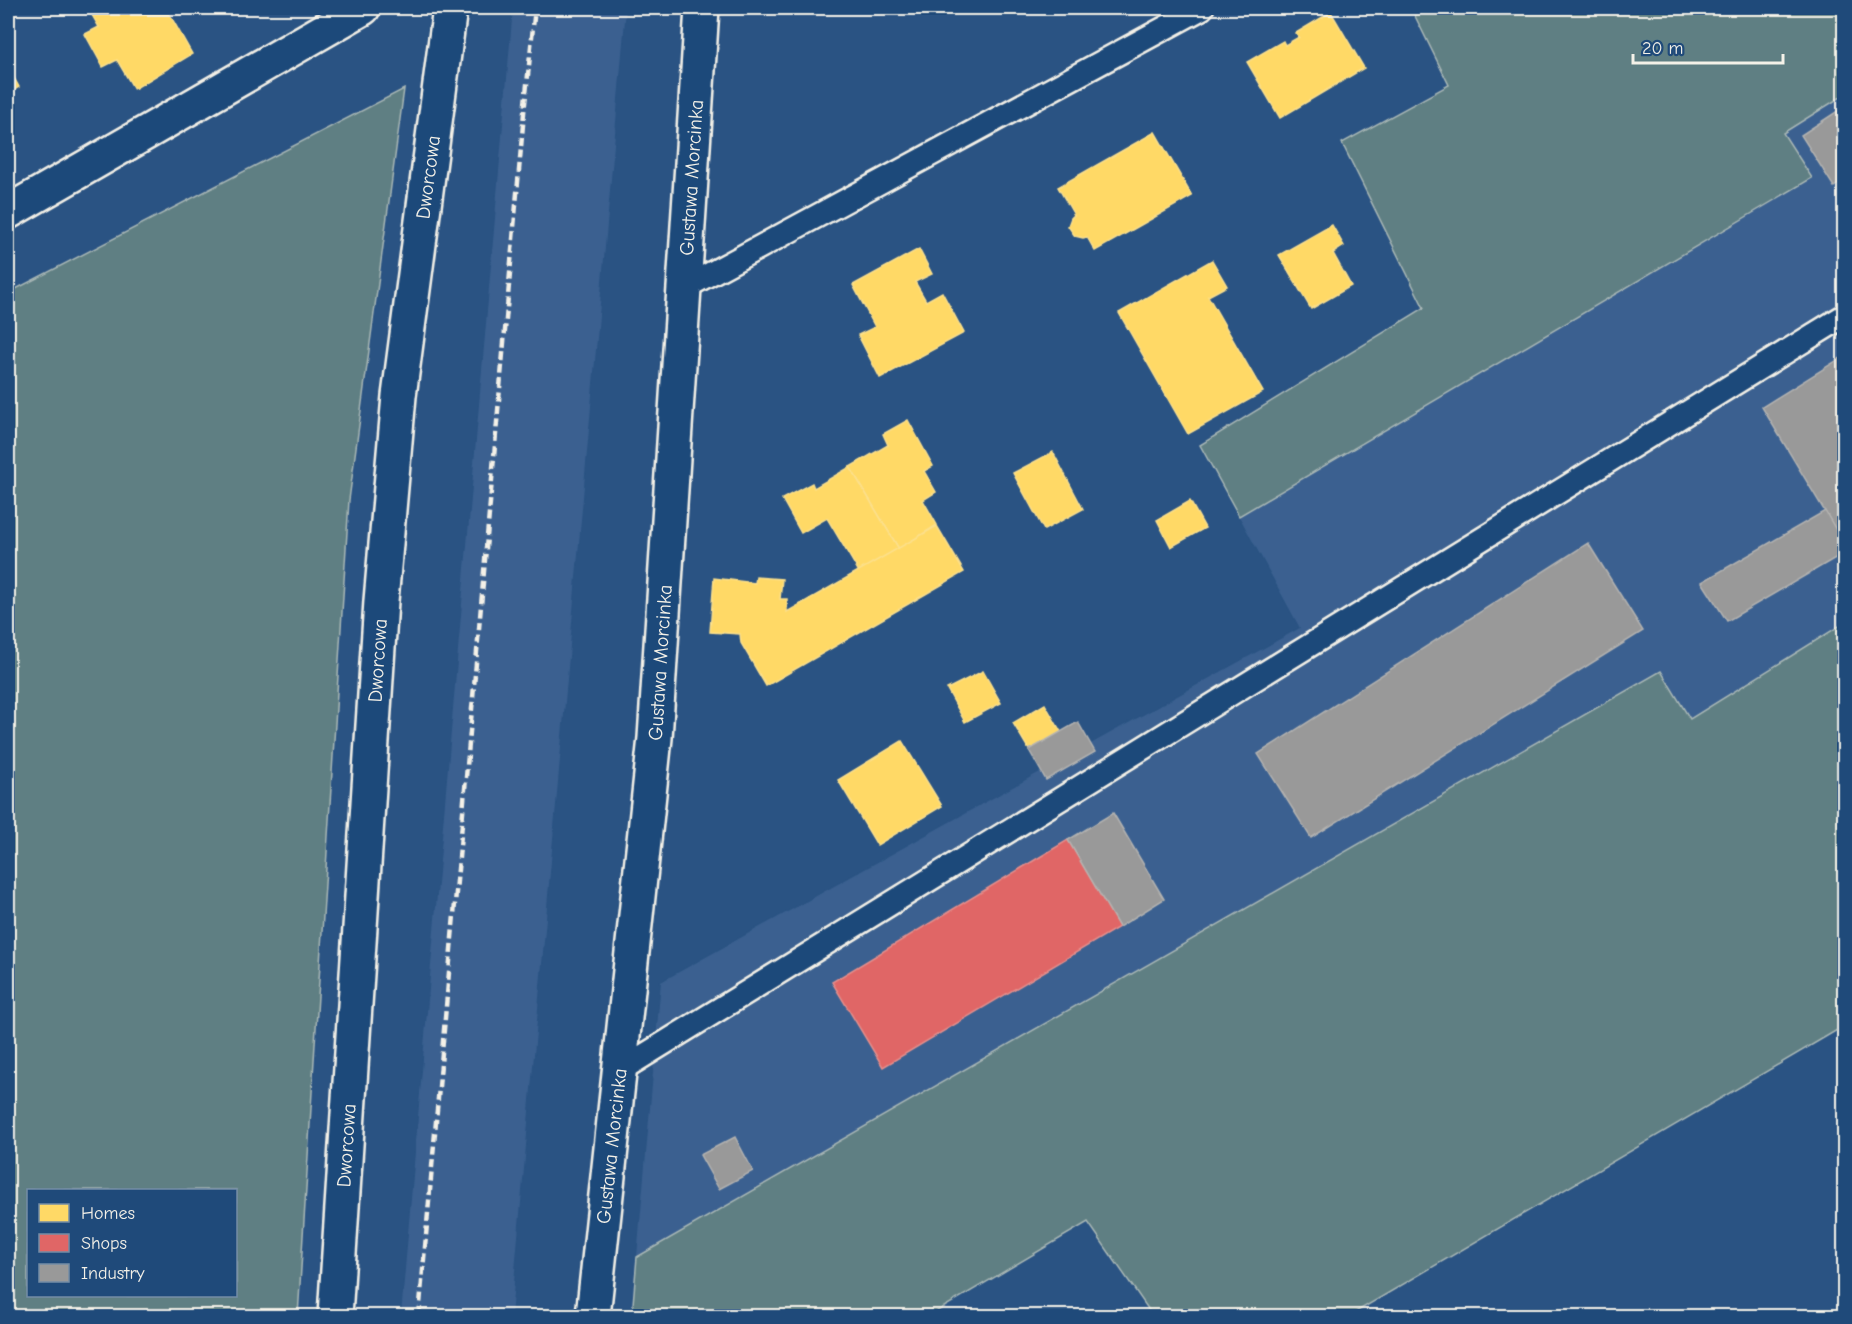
<svg xmlns="http://www.w3.org/2000/svg" width="1852" height="1324" viewBox="0 0 1852 1324" font-family="'Comic Neue',sans-serif">
	<style>
		.built { fill: #3b6190 }
		.green { fill: #5f7f83; stroke: #aab8b6; stroke-width: 1.5; fill-rule: evenodd }
		.homes { fill: #ffd966; stroke: #fce08d; stroke-width: 1.5 }
		.shops { fill: #e06666; stroke: #e6908d; stroke-width: 1.5 }
		.industry { fill: #999; stroke: #b4b3b1; stroke-width: 1.5 }
		.lines { fill: none; stroke-linecap: round; stroke-linejoin: round }
		.service-casing { stroke: #f4f1e8; stroke-width: 27 }
		.minor-casing { stroke: #f4f1e8; stroke-width: 38 }
		.service { stroke: #1f4a7a; stroke-width: 22 }
		.minor { stroke: #1f4a7a; stroke-width: 33 }
		.rail { stroke: #f4f1e8; stroke-width: 4.5; stroke-dasharray: 9 4.5; stroke-linecap: butt }
		.labels { text-anchor: middle; stroke-width: 6; stroke-linejoin: round; paint-order: stroke }
		.street-label { font-size: 20px; fill: #f4f1e8; stroke: #1f4a7a }
	</style>
	<rect width="100%" height="100%" fill="#2a5383"/>
	<filter id="ink" filterUnits="userSpaceOnUse"><feTurbulence type="fractalNoise" baseFrequency=".0167" numOctaves="2"/><feDisplacementMap in="SourceGraphic" scale="12" xChannelSelector="R" yChannelSelector="G"/><feConvolveMatrix kernelMatrix="1 2 1 2 8 2 1 2 1" color-interpolation-filters="sRGB"/></filter>
	<g filter="url(#ink)">
		<!-- built -->
		<g class="built">
			<polygon points="513,8 626,8 511,1316 401,1316"/>
			<polygon points="1844,95 1844,623 1690,719 1661,671 637,1257 661,982 1300,628 1239,516 1812,178 1783,133"/>
		</g>
		<!-- green -->
		<g class="green">
			<polygon points="1411,8 1844,8 1844,95 1783,133 1812,178 1239,516 1200,445 1424,308 1342,143 1449,85"/>
			<path d="M 404,89 L 349,500 L 298,1316 L 8,1316 L 8,293 ZM 28,1190 L 236,1190 L 236,1296 L 28,1296 Z"/>
			<polygon points="1844,623 1844,1026 1349,1316 1153,1316 1088,1222 929,1316 632,1316 637,1257 1661,671 1690,719"/>
		</g>
		<!-- homes -->
		<g class="homes">
			<polygon points="88,8 166,8 192,54 134,89 117,60 103,67 85,34 99,27"/>
			<polygon points="1331,12 1364,68 1280,118 1247,62 1283,41 1285,45 1299,37 1296,33"/>
			<polygon points="8,14 13,24 8,27"/>
			<polygon points="8,67 19,87 8,94"/>
			<polygon points="1155,132 1192,196 1095,251 1087,237 1083,238 1075,236 1068,226 1071,218 1074,215 1058,187"/>
			<polygon points="1332,225 1344,246 1333,253 1351,286 1311,309 1279,255"/>
			<polygon points="919,249 932,274 915,282 926,301 942,292 964,333 880,378 858,335 875,327 853,285"/>
			<polygon points="1212,260 1227,286 1208,296 1263,392 1188,434 1119,313"/>
			<polygon points="908,420 933,466 924,471 936,492 923,500 937,525 899,549 850,467 888,445 883,434"/>
			<polygon points="1053,452 1083,509 1044,530 1013,473"/>
			<polygon points="850,467 899,549 859,572 827,518 801,533 782,499 812,483 814,488"/>
			<polygon points="1190,501 1205,528 1171,547 1157,520"/>
			<polygon points="937,526 964,572 766,686 741,643 740,634 710,632 714,578 755,583 756,577 782,579 780,599 787,599 787,612"/>
			<polygon points="983,671 1001,703 965,722 947,689"/>
			<polygon points="1045,704 1061,732 1029,750 1013,723"/>
			<polygon points="902,741 942,806 877,845 838,780"/>
		</g>
		<!-- shops -->
		<polygon class="shops" points="1068,840 1119,927 883,1067 832,982"/>
		<!-- industry -->
		<g class="industry">
			<polygon points="1844,107 1844,180 1834,187 1801,135"/>
			<polygon points="1844,356 1844,525 1836,530 1762,407"/>
			<polygon points="1825,511 1844,544 1844,553 1727,621 1702,582"/>
			<polygon points="1588,543 1643,631 1311,838 1258,754"/>
			<polygon points="1078,722 1095,752 1046,780 1029,750"/>
			<polygon points="1113,813 1164,899 1119,927 1068,840"/>
			<polygon points="735,1137 753,1171 719,1189 700,1155"/>
		</g>
		<g class="lines">
			<!-- service casing -->
			<g class="service-casing">
				<g id="service">
					<polyline points="684,288 1202,8"/>
					<polyline points="619,1071 1844,316"/>
				</g>
			</g>
			<!-- minor casing -->
			<g class="minor-casing">
				<g id="minor">
					<polyline points="8,212 363,8"/>
					<path id="s1" d="M 335,1316 L 381,601 L 399,396 L 450,8"/>
					<path id="s2" d="M 593,1316 L 655,738 L 702,8"/>
				</g>
			</g>
			<!-- service -->
			<use href="#service" class="service"/>
			<!-- minor -->
			<use href="#minor" class="minor"/>
			<!-- rail -->
			<polyline class="rail" points="419,1316 524,113 535,8"/>
		</g>
	</g>
	<g class="labels">
		<!-- street labels -->
		<g class="street-label">
			<text dy="7" stroke="none"><textPath href="#s1" startOffset="1143">Dworcowa</textPath></text>
			<text dy="7" stroke="none"><textPath href="#s2" startOffset="1143">Gustawa Morcinka</textPath></text>
			<text dy="7" stroke="none"><textPath href="#s1" startOffset="657">Dworcowa</textPath></text>
			<text dy="7" stroke="none"><textPath href="#s2" startOffset="657">Gustawa Morcinka</textPath></text>
			<text dy="7" stroke="none"><textPath href="#s1" startOffset="171">Dworcowa</textPath></text>
			<text dy="7" stroke="none"><textPath href="#s2" startOffset="171">Gustawa Morcinka</textPath></text>
		</g>
	</g>
	<!-- margin -->
	<rect width="1852" height="1324" fill="none" stroke="#1f4a7a" stroke-width="30"/>
	<rect x="15" y="15" width="1822" height="1294" fill="none" stroke="#f4f1e8" stroke-width="2" filter="url(#ink)"/>
	<!-- legend -->
	<rect x="27" y="1189" width="210" height="108" fill="#1f4a7a" stroke="#748da6" stroke-width="1.5"/>
	<rect x="39" y="1204" width="30" height="18" fill="#ffd966" stroke="#748da6" stroke-width="1.5"/>
	<text x="81" y="1219" font-size="18" fill="#f4f1e8">Homes</text>
	<rect x="39" y="1234" width="30" height="18" fill="#e06666" stroke="#748da6" stroke-width="1.5"/>
	<text x="81" y="1249" font-size="18" fill="#f4f1e8">Shops</text>
	<rect x="39" y="1264" width="30" height="18" fill="#999999" stroke="#748da6" stroke-width="1.5"/>
	<text x="81" y="1279" font-size="18" fill="#f4f1e8">Industry</text>
	<!-- scale -->
	<path d="M1633 54v9h150v-9" fill="none" stroke="#f4f1e8" stroke-width="3"/>
	<text x="1642" y="54" font-size="18" fill="#f4f1e8" stroke="#1f4a7a" stroke-width="4.5" paint-order="stroke">20 m</text>
</svg>
